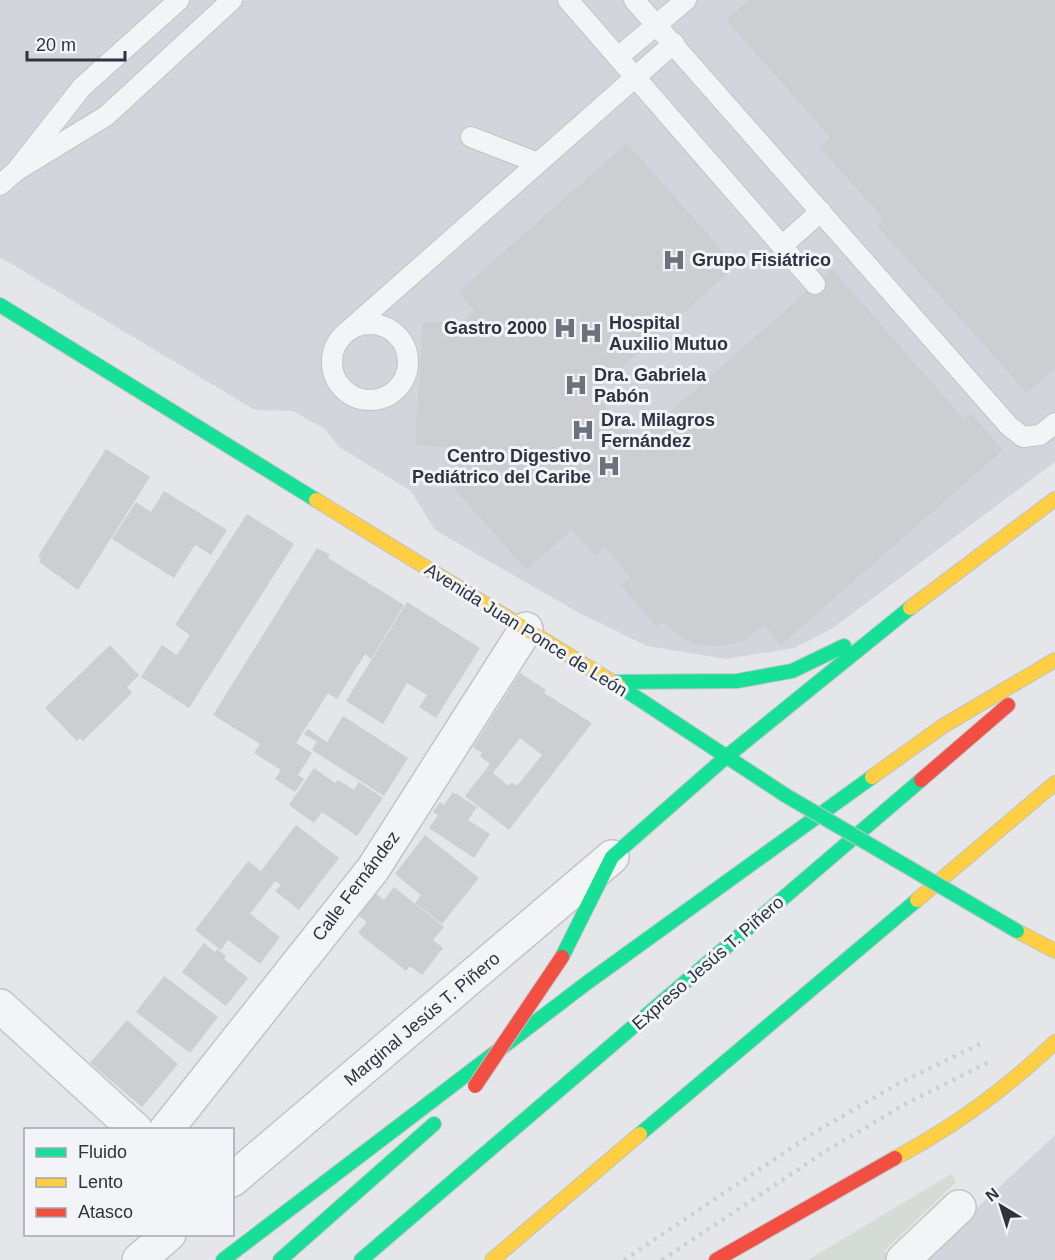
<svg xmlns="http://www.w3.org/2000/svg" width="1055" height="1260" viewBox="0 0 1055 1260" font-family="Arial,sans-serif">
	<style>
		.built { fill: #d3d5dc }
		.green { fill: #d5dcd5 }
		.building { fill: #ccced1; fill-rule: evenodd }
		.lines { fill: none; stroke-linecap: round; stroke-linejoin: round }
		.lane-casing { stroke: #c2c4c7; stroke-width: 22 }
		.street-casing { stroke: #c2c4c7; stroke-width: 36 }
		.fast-casing { stroke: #c1c3c6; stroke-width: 16 }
		.slow-casing { stroke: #c1c3c6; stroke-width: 16 }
		.jam-casing { stroke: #c1c3c6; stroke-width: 16 }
		.lane { stroke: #f3f4f5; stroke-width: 20 }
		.street { stroke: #f3f4f5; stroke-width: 33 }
		.fast { stroke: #16e098; stroke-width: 14 }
		.slow { stroke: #ffcf43; stroke-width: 14 }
		.jam { stroke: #f24e42; stroke-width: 14 }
		.rail { stroke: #ccced0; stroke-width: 4.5; stroke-dasharray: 3 6; stroke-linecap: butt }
		.fast-bridge-casing { stroke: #c1c3c6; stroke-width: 16; stroke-linecap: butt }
		.jam-bridge-casing { stroke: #c1c3c6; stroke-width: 16; stroke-linecap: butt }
		.fast-bridge { stroke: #16e098; stroke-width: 14 }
		.jam-bridge { stroke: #f24e42; stroke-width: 14 }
		.labels { text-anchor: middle; stroke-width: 6; stroke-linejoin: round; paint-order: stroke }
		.poi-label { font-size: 18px; font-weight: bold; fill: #2c3341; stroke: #f2f4f7; text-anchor: start }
		.street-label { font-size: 18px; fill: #2c3341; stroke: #f2f4f7 }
	</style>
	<rect width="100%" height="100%" fill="#e4e6e9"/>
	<!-- built -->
	<g class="built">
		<polygon points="0,0 1055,0 1055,462 833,628 794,648 726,659 647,646 581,614 435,530 411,491 339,447 325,429 293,411 255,410 0,257"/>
		<polygon points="1055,1135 1055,1260 922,1260 979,1206"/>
	</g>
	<!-- green -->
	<polygon class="green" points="951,1174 956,1182 884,1251 888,1256 884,1260 808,1260"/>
	<!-- building -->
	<g class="building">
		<polygon points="749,0 1055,0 1055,368 1027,393 877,226 884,219 819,147 830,137 726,20"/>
		<polygon points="627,143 736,266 594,393 637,441 832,269 964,419 971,413 1003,450 781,645 764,625 745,640 724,646 700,645 681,637 663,622 656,627 620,584 630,577 605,547 595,556 572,530 526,570 444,477 463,461 458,456 459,448 415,445 423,322 465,322 466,318 474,311 458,292"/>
		<polygon points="106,449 150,477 78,590 39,562 41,558 38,556"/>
		<polygon points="164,491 227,530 211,555 195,545 174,578 112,539 136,502 151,512"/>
		<polygon points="247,514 294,544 189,708 141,677 162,645 177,655 190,635 175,625"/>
		<polygon points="317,548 330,555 328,558 404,605 371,659 365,654 337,699 328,693 296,743 312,753 298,775 304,779 295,792 275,779 281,770 254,753 260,744 213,715"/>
		<polygon points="407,602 480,648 436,718 419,707 427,695 407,683 383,724 346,701"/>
		<polygon points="110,645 139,675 127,687 132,693 83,741 80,738 77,741 45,708"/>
		<path d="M 520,673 L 546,690 L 544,693 L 592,723 L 509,830 L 465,796 L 490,764 L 480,756 L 482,753 L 473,747 ZM 520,738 L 542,755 L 517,786 L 512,782 L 509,786 L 493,773 Z"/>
		<polygon points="343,716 408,758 384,796 312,750 317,742 304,734 308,729 327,742"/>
		<polygon points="314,768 335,783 338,780 354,790 359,782 383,798 357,836 322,812 314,823 289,805"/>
		<polygon points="453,792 477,807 468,820 490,834 474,858 429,828 438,815 433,812 440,802 444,805"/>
		<polygon points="296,825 339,858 299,910 275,891 281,885 275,881 250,914 280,937 260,964 228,940 221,950 195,930 248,861 261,871"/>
		<polygon points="425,835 479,878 442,924 415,903 421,895 395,874"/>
		<polygon points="394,887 444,927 433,940 443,948 422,975 410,966 406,971 358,933 367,922 356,914 374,892 384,900"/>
		<polygon points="204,943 215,952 217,949 226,956 224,959 248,978 226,1006 182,972"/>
		<polygon points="164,976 218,1017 190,1053 136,1012"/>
		<polygon points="127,1020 178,1064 142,1107 90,1063"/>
	</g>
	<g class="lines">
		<!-- lane casing -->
		<g class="lane-casing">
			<g id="lane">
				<polyline points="568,0 815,284"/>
				<polyline points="634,0 1009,426 1023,437 1040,435 1055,423"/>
				<polyline points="618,57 686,0"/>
				<polyline points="471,137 538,163"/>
				<polyline points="16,171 106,116 232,0"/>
				<polyline points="0,185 16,171 82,87 179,0"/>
				<polyline points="782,246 821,211"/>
				<circle cx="370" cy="362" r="38"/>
				<polyline points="349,330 674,43"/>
			</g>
		</g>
		<!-- street casing -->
		<g class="street-casing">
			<g id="street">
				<polyline points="0,1006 136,1130"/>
				<polyline points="166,1130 373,869 526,629"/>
				<polyline points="232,1180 612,857"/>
				<polyline points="139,1260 169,1234"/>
				<polyline points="903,1260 959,1207"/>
			</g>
		</g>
		<!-- fast casing -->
		<g class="fast-casing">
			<g id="fast">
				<polyline points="0,305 316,500"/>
				<polyline points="612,682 737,681 792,671 844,646"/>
				<polyline points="619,686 785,795"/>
				<polyline points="562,957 612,857 726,757 910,608"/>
				<polyline points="640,1134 917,900"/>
				<polyline points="223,1260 588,982 872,777"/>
				<polyline points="280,1260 434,1124"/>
				<polyline points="361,1260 921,780"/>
			</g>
		</g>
		<!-- slow casing -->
		<g class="slow-casing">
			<g id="slow">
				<polyline points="316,500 619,686"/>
				<polyline points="910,608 1055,499"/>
				<polyline points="872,777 943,726 1055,660"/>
				<polyline points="917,900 1055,783"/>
				<polyline points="1017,931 1055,951"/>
				<path d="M 895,1158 C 954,1127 1007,1088 1055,1042"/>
				<polyline points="492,1260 640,1134"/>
			</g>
		</g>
		<!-- jam casing -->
		<g class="jam-casing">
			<g id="jam">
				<polyline points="921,780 1008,705"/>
				<polyline points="716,1260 895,1158"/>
			</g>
		</g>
		<!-- lane -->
		<use href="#lane" class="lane"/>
		<!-- street -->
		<use href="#street" class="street"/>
		<!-- fast -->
		<use href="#fast" class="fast"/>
		<!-- slow -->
		<use href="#slow" class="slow"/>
		<!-- jam -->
		<use href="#jam" class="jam"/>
		<!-- rail -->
		<g class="rail">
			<polyline points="624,1260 815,1132 898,1084 984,1042"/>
			<polyline points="662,1260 826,1151 907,1103 993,1060"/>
		</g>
		<!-- fast-bridge casing -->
		<g class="fast-bridge-casing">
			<polyline id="fast-bridge" points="785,795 1017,931"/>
		</g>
		<!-- jam-bridge casing -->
		<g class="jam-bridge-casing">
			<polyline id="jam-bridge" points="475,1086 562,957"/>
		</g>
		<!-- fast-bridge -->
		<use href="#fast-bridge" class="fast-bridge"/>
		<!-- jam-bridge -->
		<use href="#jam-bridge" class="jam-bridge"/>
	</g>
	<!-- icons -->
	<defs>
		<g id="hospital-bare" transform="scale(1.8)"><path d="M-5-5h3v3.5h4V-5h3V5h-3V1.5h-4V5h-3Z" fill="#6c727c" stroke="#f2f4f7" stroke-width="2.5" paint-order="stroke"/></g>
	</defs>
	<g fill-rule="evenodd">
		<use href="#hospital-bare" x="674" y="260"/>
		<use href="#hospital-bare" x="565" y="328"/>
		<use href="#hospital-bare" x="591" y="333"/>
		<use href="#hospital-bare" x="576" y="385"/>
		<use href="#hospital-bare" x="583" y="430"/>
		<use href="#hospital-bare" x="609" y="466"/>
	</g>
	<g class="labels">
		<!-- poi labels -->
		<g class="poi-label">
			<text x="692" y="266">Grupo Fisiátrico</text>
			<text x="609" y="329">Hospital<tspan x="609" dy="21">Auxilio Mutuo</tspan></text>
			<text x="547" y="334" text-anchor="end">Gastro 2000</text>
			<text x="594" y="381">Dra. Gabriela<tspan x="594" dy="21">Pabón</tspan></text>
			<text x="601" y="426">Dra. Milagros<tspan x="601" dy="21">Fernández</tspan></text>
			<text x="591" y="462" text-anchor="end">Centro Digestivo<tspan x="591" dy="21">Pediátrico del Caribe</tspan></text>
		</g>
		<!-- street labels -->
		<g class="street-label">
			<text transform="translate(526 630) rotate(32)" y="6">Avenida Juan Ponce de León</text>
			<text transform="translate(356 886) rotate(-53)" y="6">Calle Fernández</text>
			<text transform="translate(708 963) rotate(-41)" y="6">Expreso Jesús T. Piñero</text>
			<text transform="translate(422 1019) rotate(-40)" y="6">Marginal Jesús T. Piñero</text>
		</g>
	</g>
	<!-- legend -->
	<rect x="24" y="1128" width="210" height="108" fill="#f2f4f7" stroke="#a3a7ae" stroke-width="1.5"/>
	<rect x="36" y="1148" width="30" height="9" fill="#16e098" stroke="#a3a7ae" stroke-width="1.5"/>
	<text x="78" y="1158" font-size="18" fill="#2c3341">Fluido</text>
	<rect x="36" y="1178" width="30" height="9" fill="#ffcf43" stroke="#a3a7ae" stroke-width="1.5"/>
	<text x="78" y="1188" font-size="18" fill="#2c3341">Lento</text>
	<rect x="36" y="1208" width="30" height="9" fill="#f24e42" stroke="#a3a7ae" stroke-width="1.5"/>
	<text x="78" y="1218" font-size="18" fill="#2c3341">Atasco</text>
	<!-- north arrow -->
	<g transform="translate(1001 1206) rotate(322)" stroke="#f2f4f7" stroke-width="4.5" paint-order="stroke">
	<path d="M0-4.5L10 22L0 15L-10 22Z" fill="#2c3341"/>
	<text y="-9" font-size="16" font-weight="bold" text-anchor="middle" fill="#2c3341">N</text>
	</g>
	<!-- scale -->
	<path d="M27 51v9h98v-9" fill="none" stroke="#2c3341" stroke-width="3"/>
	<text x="36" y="51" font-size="18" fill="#2c3341" stroke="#f2f4f7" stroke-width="4.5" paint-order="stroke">20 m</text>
</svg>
